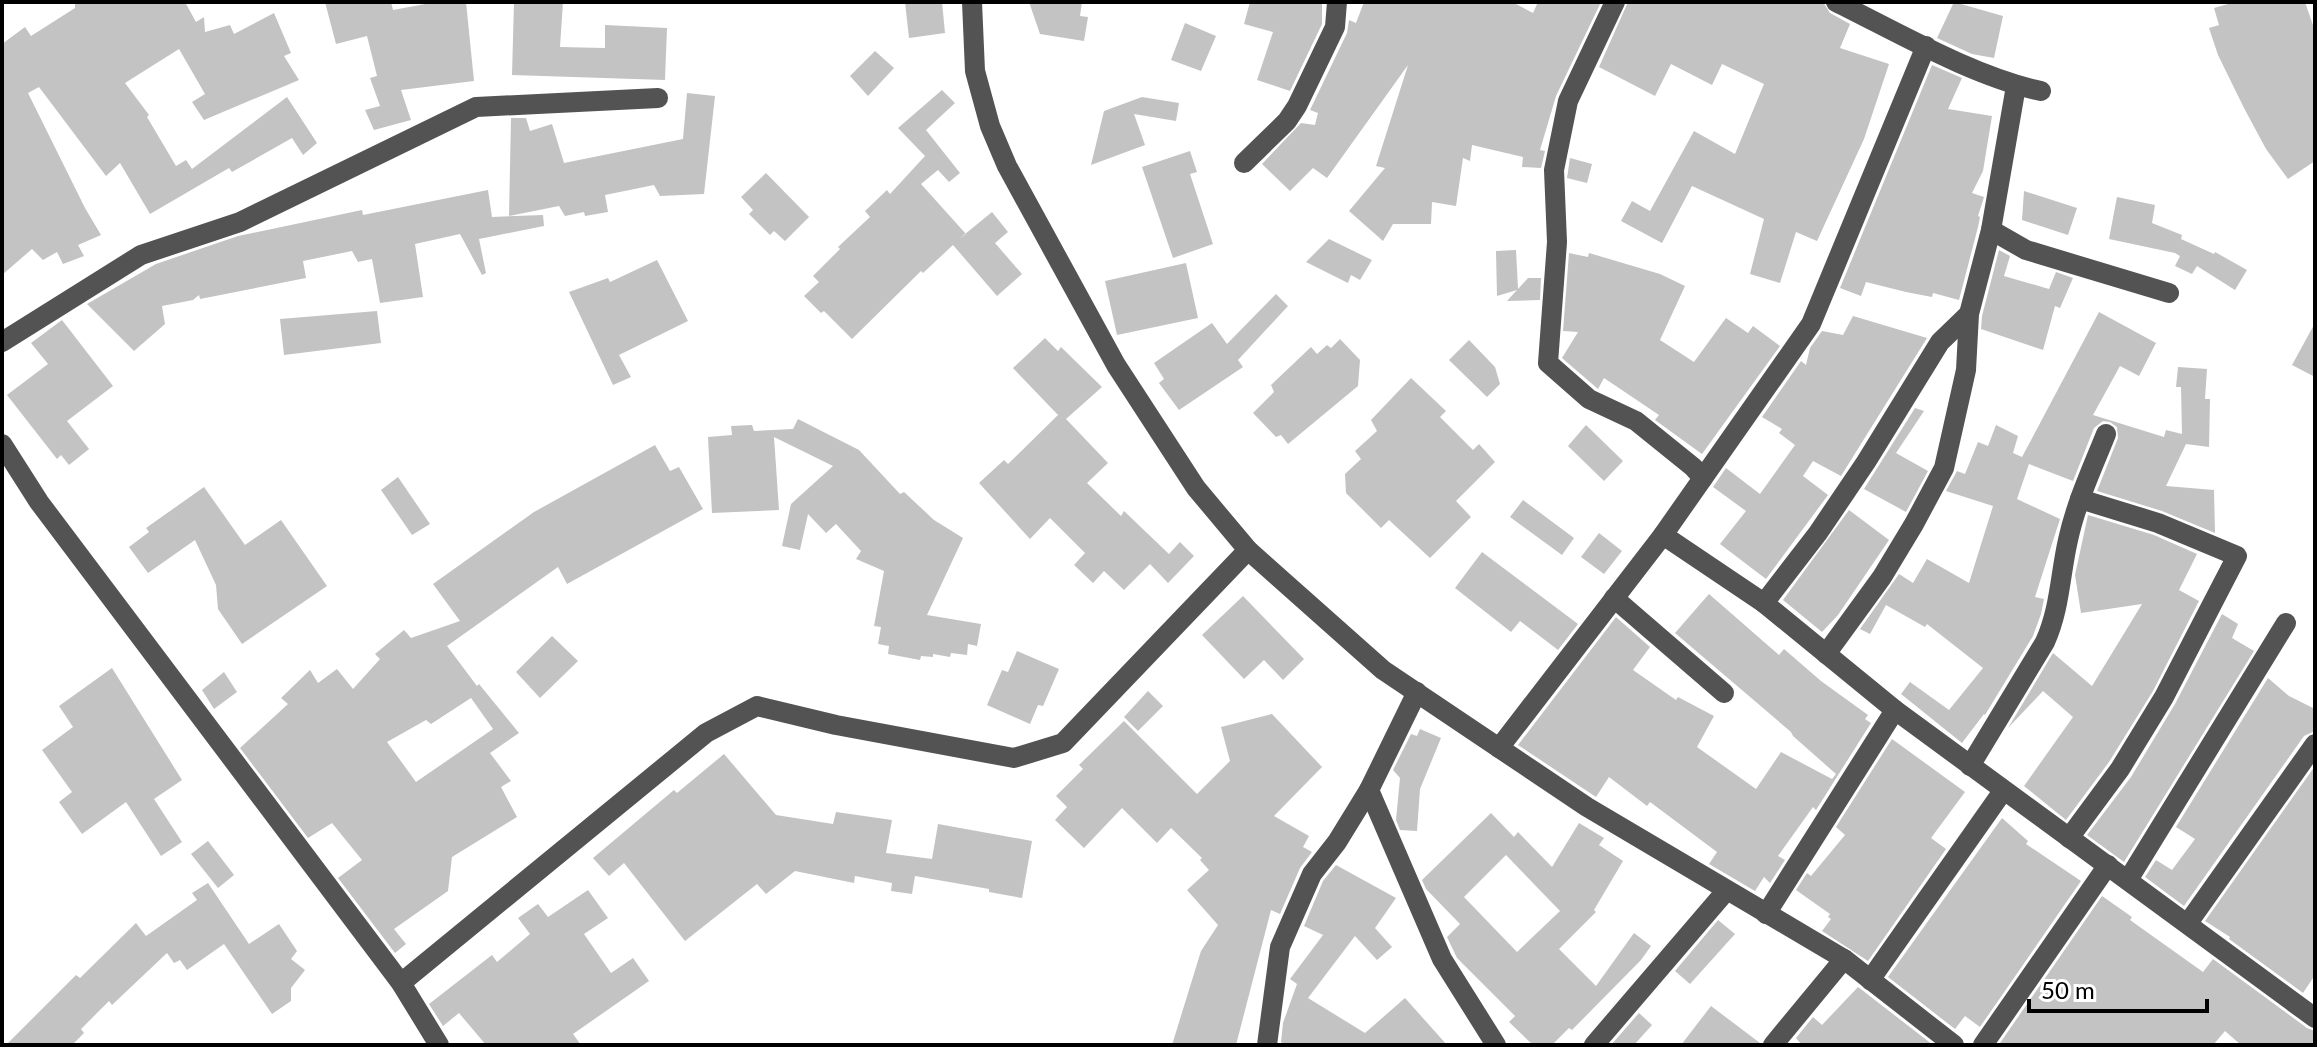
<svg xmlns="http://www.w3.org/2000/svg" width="2317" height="1047" viewBox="0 0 2317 1047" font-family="Lato,sans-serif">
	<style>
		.building { fill: #c3c3c3; fill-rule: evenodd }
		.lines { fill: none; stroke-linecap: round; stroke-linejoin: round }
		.minor { stroke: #535353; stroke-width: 20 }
	</style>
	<rect width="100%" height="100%" fill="#fff"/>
	<!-- building -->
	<g class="building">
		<polygon points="75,2 185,2 196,22 204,17 205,32 230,25 234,34 274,13 291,53 284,56 299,80 204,120 192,102 205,94 179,49 125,83 149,115 147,117 176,166 186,160 192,169 287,97 317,143 303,155 292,138 232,172 229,168 150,214 120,163 106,176 39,87 28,93 85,208 101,235 78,245 84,256 63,264 57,252 43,260 32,249 2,275 2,44 25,27 31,36 75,8"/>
		<polygon points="325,2 391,2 393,10 436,2 466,2 474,81 401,90 411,120 374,130 365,110 380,106 370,78 377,76 367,36 336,44"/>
		<polygon points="514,2 563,2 560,47 605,48 605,25 667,28 665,80 512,75"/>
		<polygon points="905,2 942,2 945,33 909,38"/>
		<polygon points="1029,2 1082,2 1080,16 1088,17 1084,41 1040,34"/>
		<polygon points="1250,2 1322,2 1322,24 1290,91 1257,80 1273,32 1244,24"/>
		<polygon points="1364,2 1512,2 1533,13 1538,2 1601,2 1556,96 1540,150 1545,151 1541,168 1522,167 1523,157 1472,145 1470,161 1463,158 1456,206 1432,202 1431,224 1393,224 1383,241 1349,211 1385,168 1376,166 1408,65 1327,178 1313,168 1290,191 1262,164 1301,123 1315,125 1318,113 1310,110 1347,33 1349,20 1356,23"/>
		<polygon points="1628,2 1823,2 1830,13 1850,24 1840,48 1889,64 1864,139 1817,241 1796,232 1780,283 1750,274 1764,219 1692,186 1662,243 1621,221 1632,201 1650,211 1694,131 1735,154 1764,84 1722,64 1712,85 1671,64 1655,96 1599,67"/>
		<polygon points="1954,2 2003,16 1994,58 1972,54 1937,38"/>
		<polygon points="2235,2 2305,2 2315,31 2315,161 2288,179 2266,149 2244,108 2218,55 2209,28 2219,25 2214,8"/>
		<polygon points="1185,23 1216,36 1201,71 1171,60"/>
		<polygon points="875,51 894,68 868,96 850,76"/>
		<polygon points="1932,65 1962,78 1948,109 1992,116 1983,171 1972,193 1984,197 1978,216 1980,217 1978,227 1959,300 1933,293 1932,297 1906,292 1866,282 1861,296 1840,288"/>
		<polygon points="942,90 955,103 926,130 960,173 949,182 938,170 921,184 966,234 959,239 992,212 1008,232 995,243 1022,274 997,296 953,245 923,273 921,271 852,339 824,311 821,313 804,296 819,282 813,276 840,249 838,247 870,217 865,211 887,190 890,194 925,156 898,128"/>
		<polygon points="687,93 715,96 704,194 660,196 654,185 605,195 608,212 585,216 584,212 565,216 559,206 509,216 511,118 526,118 530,131 552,124 564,163 683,139"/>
		<polygon points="1142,97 1179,103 1176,121 1134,114 1145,145 1091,165 1104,111"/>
		<polygon points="1190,151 1197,172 1190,174 1213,244 1173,258 1142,167"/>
		<polygon points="1570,158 1592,164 1587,183 1567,178"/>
		<polygon points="766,173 809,217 785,241 774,231 770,235 749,214 753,210 741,197"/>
		<polygon points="488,190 492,217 543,215 544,226 479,239 486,273 482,275 460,234 415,244 423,297 380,303 372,259 358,262 352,251 303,261 306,278 200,299 199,295 193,300 162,306 165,324 134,351 87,304 156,264 238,236 362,210 363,215"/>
		<polygon points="2024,191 2077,208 2068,235 2022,220"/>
		<polygon points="2117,197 2155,205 2152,223 2182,235 2181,239 2214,254 2215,252 2247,270 2235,290 2197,266 2192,274 2175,266 2180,256 2175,253 2109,239"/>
		<polygon points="1329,239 1372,260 1360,280 1351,275 1348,283 1306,262"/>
		<polygon points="1516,250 1518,289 1528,278 1541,278 1540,300 1507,301 1517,290 1497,296 1496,251"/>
		<polygon points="1999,250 2010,256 2004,276 2049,289 2056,272 2073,278 2060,308 2055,306 2043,350 1981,329 1982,316"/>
		<polygon points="1569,253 1588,257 1589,253 1660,274 1685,286 1660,340 1694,362 1726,318 1748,333 1753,326 1780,346 1702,454 1655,420 1659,415 1604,378 1598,389 1562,358 1578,332 1563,331"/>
		<polygon points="657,260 688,321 619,355 631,377 613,385 569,292 608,278 610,282"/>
		<polygon points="1186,263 1198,318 1117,335 1105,281"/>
		<polygon points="1276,294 1288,306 1238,360 1243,367 1179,410 1159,383 1164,379 1154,363 1212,323 1227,344"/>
		<polygon points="377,311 381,343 284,355 280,319"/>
		<polygon points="2099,312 2156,343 2139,376 2120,366 2093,415 2164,437 2166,430 2182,434 2181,387 2176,387 2178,367 2207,369 2205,399 2210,399 2209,447 2186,444 2166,486 2214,490 2215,533 2162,511 2097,491 2118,438 2117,427 2110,422 2103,421 2094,428 2073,481 2029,464 2017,499 2060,519 2035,597 2044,599 2041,614 2033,636 1985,715 1984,714 1962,743 1901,694 1910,682 1949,710 1983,668 1927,624 1925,627 1886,605 1870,634 1860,629 1899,574 1913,583 1927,559 1969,583 1993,506 1946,491 1957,471 1965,474 1978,442 1988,446 1996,425 2018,436 2013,453 2022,457"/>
		<polygon points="1853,316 1927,338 1841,476 1813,461 1803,476 1828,495 1766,579 1720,544 1746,511 1713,487 1726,468 1760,494 1795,445 1779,433 1782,429 1762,417 1801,361 1806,365 1810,348 1822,331 1843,335"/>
		<polygon points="62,320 113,386 67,421 89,449 69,465 61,455 57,459 7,395 48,364 31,343"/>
		<polygon points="2315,323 2315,377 2292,365"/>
		<polygon points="1045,338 1058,351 1061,347 1102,387 1066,419 1108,463 1087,483 1121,516 1124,511 1169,554 1180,542 1194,556 1168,583 1150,564 1124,590 1104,571 1093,583 1074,565 1085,553 1050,518 1030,539 979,483 1004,460 1008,464 1058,415 1013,368"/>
		<polygon points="1340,339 1360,360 1358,386 1288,444 1281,435 1276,437 1253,413 1274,392 1271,385 1311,347 1317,354 1327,345 1331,348"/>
		<polygon points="1469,340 1495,367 1500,384 1487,397 1449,360"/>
		<polygon points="1411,378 1446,411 1440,417 1473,450 1479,444 1495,462 1456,501 1471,517 1430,558 1389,520 1381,528 1346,493 1345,474 1361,459 1355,451 1377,431 1371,420"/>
		<polygon points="1915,408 1924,411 1896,453 1928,471 1906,512 1864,489"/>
		<polygon points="798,419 859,450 900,494 904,492 934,520 963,538 927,615 981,624 977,646 968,644 967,655 951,653 950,657 933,654 933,657 921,656 920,660 888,654 889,646 878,644 881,627 874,626 884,571 856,559 861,551 836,524 826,533 808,514 800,550 782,546 791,504 833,466 774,437 779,510 712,513 708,437 732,435 731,426 752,425 754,431 793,429"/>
		<polygon points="1586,425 1623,461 1604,481 1568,446"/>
		<path d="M 655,445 L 670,471 L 679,467 L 703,509 L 567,584 L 558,567 L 447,646 L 477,686 L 479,684 L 519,733 L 490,753 L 511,781 L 501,787 L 517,817 L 452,857 L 448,891 L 394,929 L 406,944 L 395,953 L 338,878 L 362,860 L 332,823 L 308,838 L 240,748 L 288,704 L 281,698 L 310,670 L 318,683 L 337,669 L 353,689 L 380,659 L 375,654 L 404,630 L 411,638 L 460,621 L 433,584 L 534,512 ZM 471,698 L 493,729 L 416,782 L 387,742 L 426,720 L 431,724 Z"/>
		<polygon points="398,477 430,524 412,535 381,490"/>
		<polygon points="204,487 245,545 281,520 327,586 242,644 218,609 216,585 195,540 148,573 129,547 149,532 146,528"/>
		<polygon points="1523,500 1574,538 1562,555 1510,517"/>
		<polygon points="1849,510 1889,540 1838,615 1822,632 1783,600"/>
		<polygon points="2088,515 2154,535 2197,554 2179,590 2199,601 2153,691 2109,762 2066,820 2024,786 2073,717 2043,691 2008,728 2053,653 2092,686 2142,604 2081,613 2075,575"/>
		<polygon points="1599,533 1622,551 1604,574 1581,557"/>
		<polygon points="1482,552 1578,624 1558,650 1520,621 1511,632 1455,588"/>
		<polygon points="1709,594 1779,655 1784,649 1821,681 1868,715 1865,719 1871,723 1816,810 1813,807 1778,856 1785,860 1770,883 1764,877 1755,891 1709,864 1717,852 1650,802 1647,806 1609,777 1596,797 1518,745 1616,617 1650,647 1633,670 1676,700 1678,697 1714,716 1697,747 1756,789 1781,752 1832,779 1836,774 1793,736 1791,732 1675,633"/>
		<polygon points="1243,596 1304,659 1283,680 1264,660 1244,679 1202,635"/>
		<polygon points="2222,614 2238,624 2232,638 2254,651 2124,862 2087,835 2131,777 2175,704"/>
		<polygon points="552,636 578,661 540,698 516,672"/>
		<polygon points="1017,651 1059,669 1043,706 1038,705 1030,724 987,705 1002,670 1008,672"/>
		<polygon points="112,668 182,780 154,799 182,842 161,856 126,802 82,834 59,802 72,792 42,750 73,727 59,706"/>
		<polygon points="224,672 237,692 214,709 202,690"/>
		<polygon points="2268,678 2289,696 2315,709 2315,731 2304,736 2184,906 2145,877 2156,860 2172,870 2195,839 2176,827"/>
		<polygon points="1148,691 1163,706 1138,731 1124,717"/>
		<polygon points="1272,714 1322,767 1274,816 1309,836 1303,847 1312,852 1300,868 1280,914 1271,910 1236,1045 1172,1045 1201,951 1218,925 1187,890 1209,870 1200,860 1202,858 1171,828 1157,843 1122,808 1084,848 1055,820 1067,807 1056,796 1083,769 1079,765 1124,721 1197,794 1230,761 1221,727"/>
		<polygon points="1420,729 1441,738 1420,789 1417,831 1400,830 1396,820 1400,778 1393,770 1411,734 1417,736"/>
		<polygon points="1892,739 1965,792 1931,838 1946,849 1868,961 1822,931 1831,919 1828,917 1830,914 1796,890 1807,873 1811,876 1845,835 1836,827"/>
		<polygon points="724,754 776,815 833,824 836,812 892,820 886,853 932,859 938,824 1032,841 1022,898 989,892 989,889 915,876 912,894 891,891 892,883 855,876 854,883 795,871 766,894 757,884 685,941 624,863 609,876 593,858 674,790 677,793"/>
		<polygon points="2315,766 2315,975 2303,993 2229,939 2230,937 2205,921"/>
		<path d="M 1491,813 L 1514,837 L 1518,832 L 1552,867 L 1579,823 L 1604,838 L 1599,845 L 1623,861 L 1594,910 L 1596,912 L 1559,949 L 1596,986 L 1634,933 L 1651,946 L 1641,960 L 1572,1030 L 1569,1028 L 1552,1045 L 1533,1045 L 1509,1022 L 1515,1016 L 1457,958 L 1447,937 L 1460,924 L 1426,889 L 1422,880 ZM 1506,855 L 1560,911 L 1517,952 L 1464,897 Z"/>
		<polygon points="2002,818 2028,841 2026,844 2081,881 1980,1027 1965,1016 1955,1029 1888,977"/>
		<polygon points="208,841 234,875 218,888 191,854"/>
		<polygon points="1336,865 1396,898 1375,928 1392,947 1377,960 1355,936 1308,998 1365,1033 1405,998 1447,1045 1286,1045 1281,1042 1283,1023 1297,984 1290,979 1323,935 1304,926 1323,881"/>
		<polygon points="208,883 249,944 279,924 297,951 291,959 305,970 291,988 291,1001 272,1014 224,944 187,970 180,960 174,963 167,953 112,1005 109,1001 81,1029 84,1033 72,1045 6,1045 76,975 80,978 136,923 146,936 197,900 192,893"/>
		<polygon points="588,890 608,918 584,934 611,973 633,958 649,981 573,1034 581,1045 486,1045 459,1013 443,1026 429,1004 492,955 497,962 530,934 518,918 538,904 548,917"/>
		<polygon points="2102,896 2132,917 2130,920 2203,972 2213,959 2307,1028 2315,1031 2315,1045 2241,1045 2225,1031 2213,1045 2003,1045 2000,1043"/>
		<polygon points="1718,920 1735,934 1690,984 1675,971"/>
		<polygon points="1858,987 1862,990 1933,1045 1802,1045 1796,1038 1813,1017 1822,1025"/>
		<polygon points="1711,1006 1760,1043 1760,1045 1681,1045"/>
		<polygon points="1639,1013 1652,1025 1634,1045 1611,1045"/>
	</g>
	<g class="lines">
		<!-- minor -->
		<g class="minor">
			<polyline points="972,2 975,71 990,126 1007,166 1116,365 1196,488 1248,550 1383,670 1587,807 1844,959 1954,1045"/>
			<polyline points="1615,2 1568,101 1554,170 1557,242 1548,363 1589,399 1636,421 1693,467 1703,478"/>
			<path d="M 1836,2 C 1897,32 1974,77 2041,91"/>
			<polyline points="1244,163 1287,121 1297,106 1335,27 1337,2"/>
			<polyline points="1991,230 2026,250 2169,293"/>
			<polyline points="2,342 141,255 240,222 476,107 658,98"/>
			<polyline points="2,444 39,502 401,983 439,1045"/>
			<polyline points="1663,535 1764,603 1895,710 2315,1018"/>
			<polyline points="1614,598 1724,693"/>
			<polyline points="1764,603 1818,533 1866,462 1940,342 1969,314"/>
			<polyline points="1826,654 1882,577 1914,524 1944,468 1966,370 1969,314 1991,230 2016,86"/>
			<polyline points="1499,748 1663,535 1811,324 1926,46"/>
			<path d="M 1970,766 L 2045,642 C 2060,609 2060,575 2068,540 C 2076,503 2092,469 2106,434"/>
			<polyline points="1369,790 1442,959 1496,1045"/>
			<polyline points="2069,838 2120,769 2164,697 2237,556 2158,523 2080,499"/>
			<polyline points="2128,880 2286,623"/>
			<polyline points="1766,914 1895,710"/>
			<polyline points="2188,923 2315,744"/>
			<polyline points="1870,980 2003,791"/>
			<polyline points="401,983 706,733 757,706 836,725 1014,758 1063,743 1248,550"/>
			<polyline points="1267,1045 1280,947 1312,874 1337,842 1369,790 1417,692"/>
			<polyline points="1594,1045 1726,891"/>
			<polyline points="1773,1045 1844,959"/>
			<polyline points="1983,1045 2108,865"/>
		</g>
	</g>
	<!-- border -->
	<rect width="2317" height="1047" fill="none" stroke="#000000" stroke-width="8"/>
	<!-- scale -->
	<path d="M2029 999v12h178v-12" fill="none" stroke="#000000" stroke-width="4"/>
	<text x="2041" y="999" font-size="24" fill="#000000" stroke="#ffffff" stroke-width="6" paint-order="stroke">50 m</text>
</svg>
